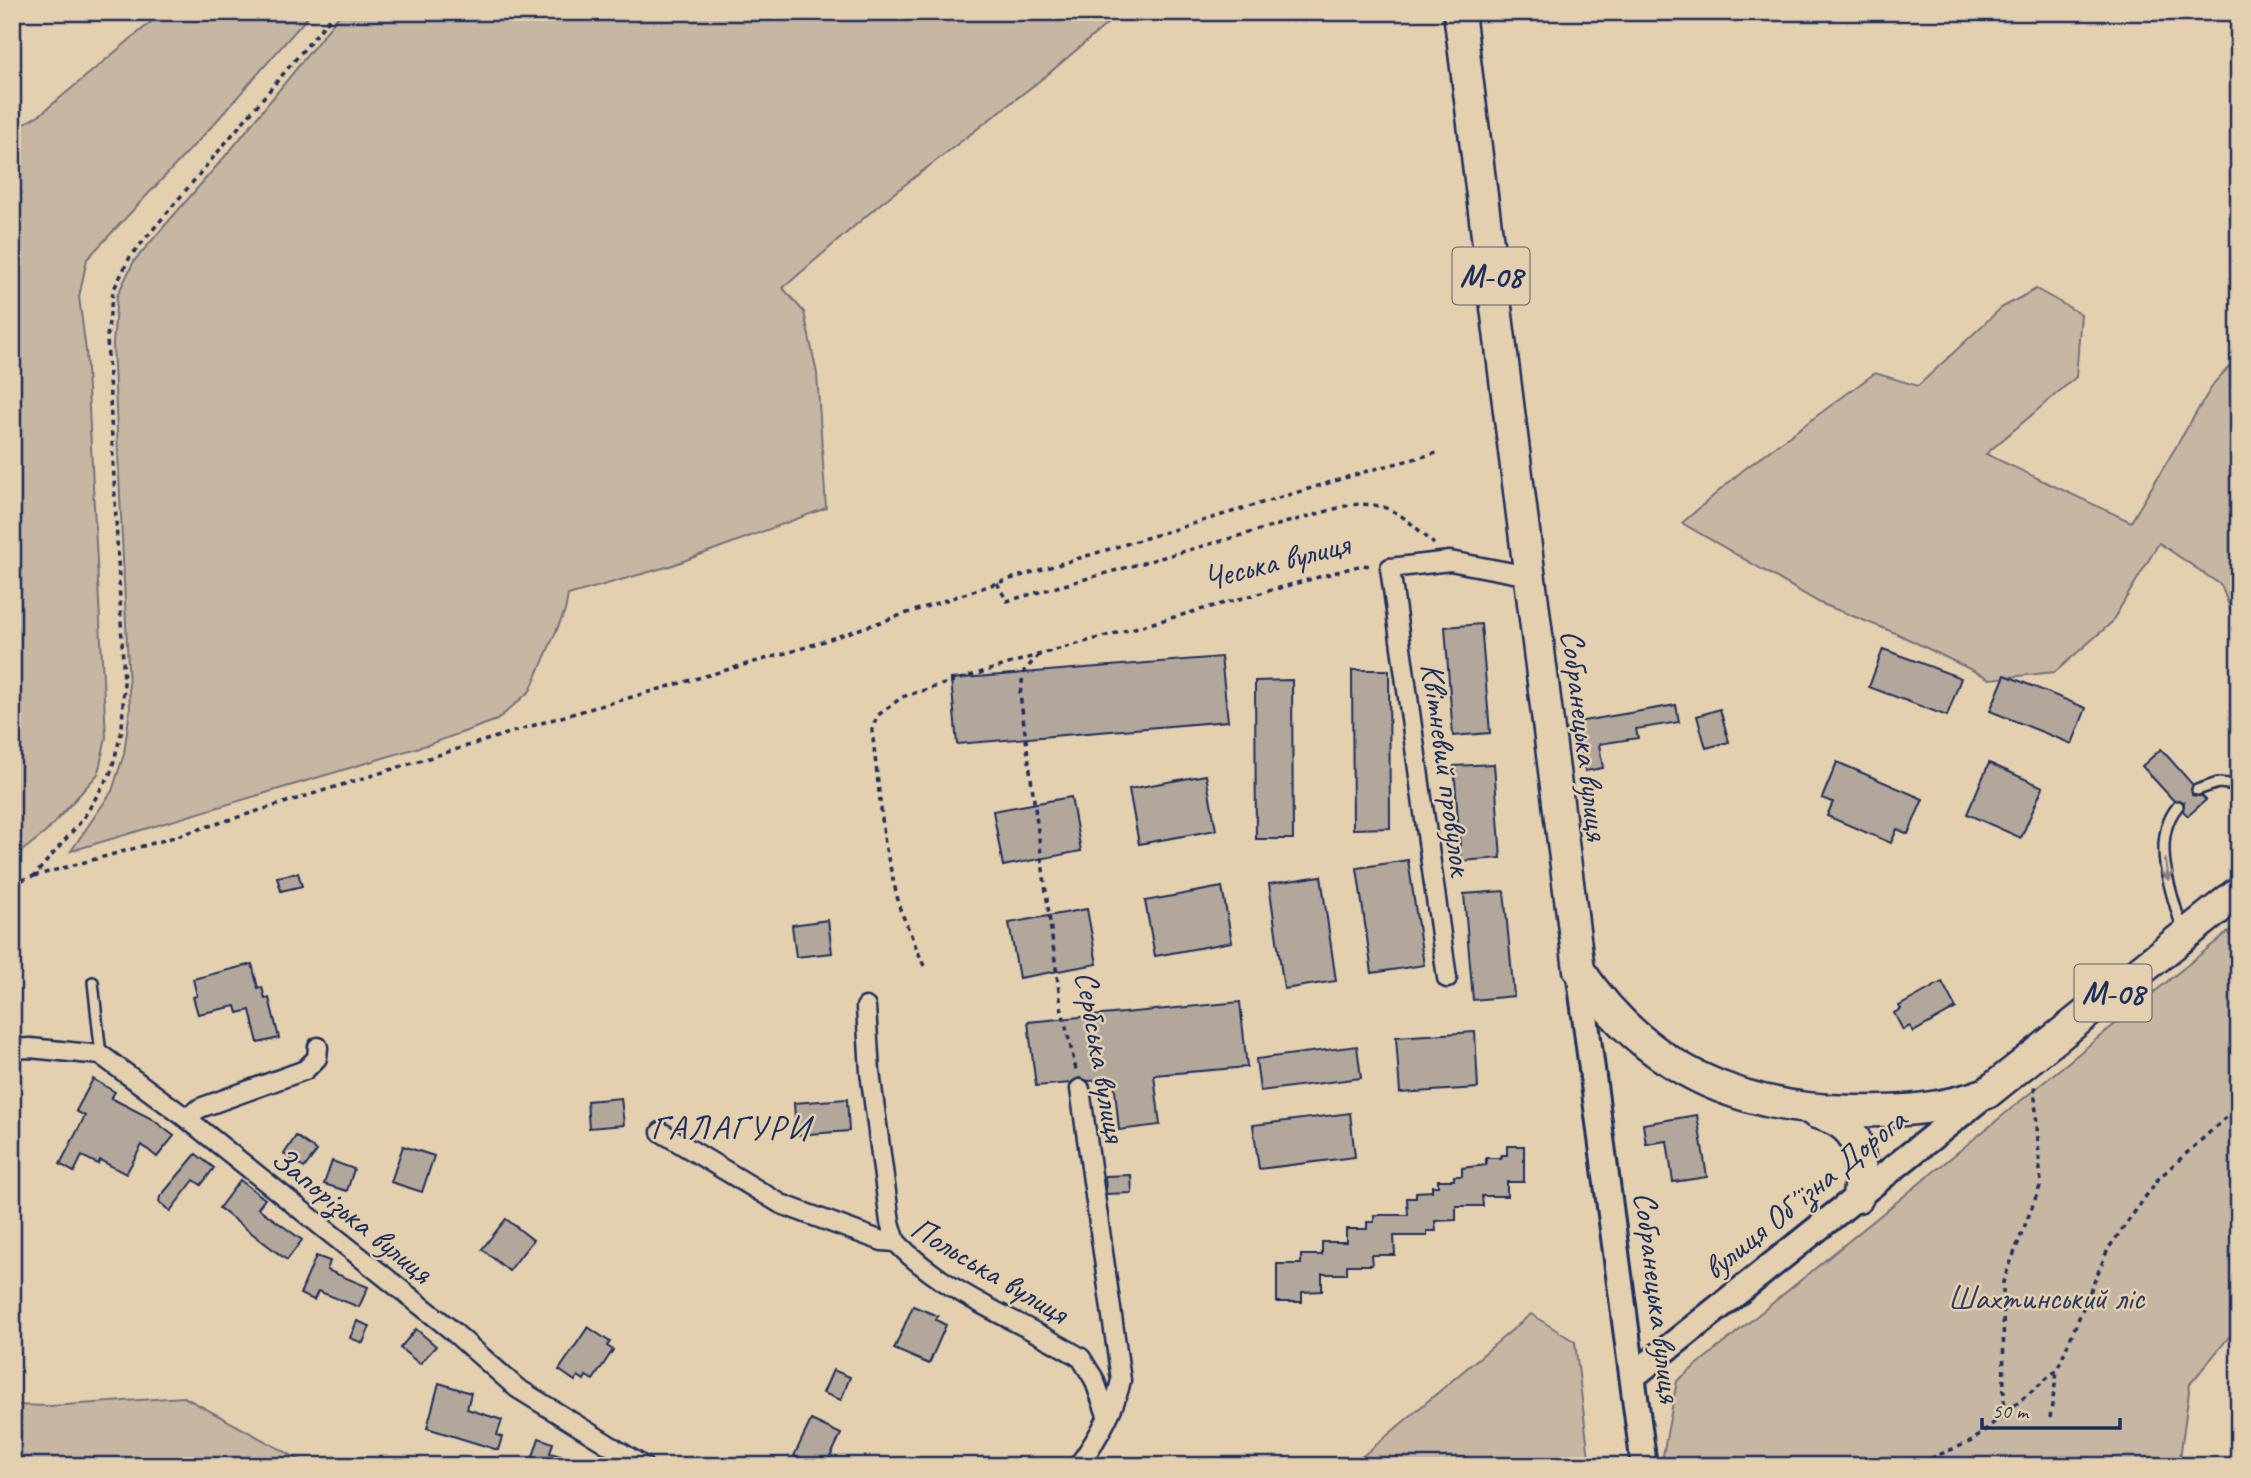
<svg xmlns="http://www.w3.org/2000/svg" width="2251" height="1478" viewBox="0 0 2251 1478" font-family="Caveat,sans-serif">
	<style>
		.green { fill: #c7b7a2; stroke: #717380; stroke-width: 2 }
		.building { fill: #b2a79a; stroke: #1b2f5e; stroke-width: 2 }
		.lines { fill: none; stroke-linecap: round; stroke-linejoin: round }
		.service-casing { stroke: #1b2f5e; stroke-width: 14 }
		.minor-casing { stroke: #1b2f5e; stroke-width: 23 }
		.secondary-casing { stroke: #1b2f5e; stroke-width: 30 }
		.trunk-casing { stroke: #1b2f5e; stroke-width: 35 }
		.path { stroke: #1b2f5e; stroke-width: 3.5; stroke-dasharray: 5 5; stroke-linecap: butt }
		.service { stroke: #e4cfae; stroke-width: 9 }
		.minor { stroke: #e4cfae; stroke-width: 18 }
		.secondary { stroke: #e4cfae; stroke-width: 24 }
		.trunk { stroke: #e4cfae; stroke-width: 30 }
		.oneway { stroke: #807f86 }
		.labels { text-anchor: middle; stroke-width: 5; stroke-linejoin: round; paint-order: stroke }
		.shield { fill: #e4cfae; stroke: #575f76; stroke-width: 2 }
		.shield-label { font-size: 32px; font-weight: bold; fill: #1b2f5e }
		.street-label { font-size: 33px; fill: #1b2f5e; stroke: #e4cfae }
		.park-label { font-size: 33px; fill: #2c3d65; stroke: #e4cfae }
		.neighbourhood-label { font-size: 35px; letter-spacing: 2px; fill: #1b2f5e; stroke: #e4cfae }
	</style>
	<rect width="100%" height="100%" fill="#e4cfae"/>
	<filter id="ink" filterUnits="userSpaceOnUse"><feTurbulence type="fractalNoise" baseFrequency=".0143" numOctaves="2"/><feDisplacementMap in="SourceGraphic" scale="14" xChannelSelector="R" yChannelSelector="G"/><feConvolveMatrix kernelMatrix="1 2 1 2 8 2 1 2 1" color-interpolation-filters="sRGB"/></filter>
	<g filter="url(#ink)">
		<!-- green -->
		<g class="green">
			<polygon points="163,12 312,12 213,125 87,259 79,297 86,351 106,737 98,774 46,832 12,859 12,131 42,113"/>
			<polygon points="342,12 1121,12 1047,75 880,204 783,288 804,312 817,374 826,508 670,566 568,595 565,611 530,691 497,720 430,744 71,851 112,791 124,754 130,709 113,344 117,296 134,261 234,146"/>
			<polygon points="2036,289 2081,314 2076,377 1986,454 2131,522 2214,383 2239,356 2239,632 2221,585 2159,543 2111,623 2055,672 1990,679 1898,634 1820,603 1682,523 1742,471 1875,373 1918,386 2001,308"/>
			<polygon points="2239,923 2239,1325 2190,1384 2179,1466 1661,1466 1677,1381"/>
			<polygon points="1531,1314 1575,1342 1590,1466 1345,1466 1364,1455"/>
			<polygon points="184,1397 311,1466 12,1466 12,1405 51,1406"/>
		</g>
		<!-- building -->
		<g class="building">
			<polygon points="1481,624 1490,733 1453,736 1445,627"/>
			<polygon points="1883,649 1961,678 1947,716 1869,687"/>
			<polygon points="1221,657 1228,721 957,744 951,679"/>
			<polygon points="1352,670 1389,670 1390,828 1353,829"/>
			<polygon points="2005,675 2086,708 2072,744 1990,711"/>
			<polygon points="1292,680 1293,839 1256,839 1255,681"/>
			<polygon points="1676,705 1679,722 1636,729 1638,738 1599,744 1603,768 1585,771 1577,722"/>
			<polygon points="1720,709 1729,742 1706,748 1697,716"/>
			<polygon points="2161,749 2193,785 2192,795 2202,796 2206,800 2188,816 2183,811 2184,802 2174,801 2142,766"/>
			<polygon points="1837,762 1923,799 1908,834 1897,829 1891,843 1827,816 1833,802 1822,798"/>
			<polygon points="1989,763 2043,787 2021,838 1967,814"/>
			<polygon points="1494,764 1501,858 1461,861 1454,766"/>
			<polygon points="1206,775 1216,830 1139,844 1129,789"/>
			<polygon points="1071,797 1081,851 1003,866 993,811"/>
			<polygon points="1408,860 1424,965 1372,973 1357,868"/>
			<polygon points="298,873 302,886 281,891 277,877"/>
			<polygon points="1321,876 1336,981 1284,989 1269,884"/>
			<polygon points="1222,887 1232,942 1155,956 1145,901"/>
			<polygon points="1504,891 1514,996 1473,1000 1464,894"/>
			<polygon points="1087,909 1097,964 1019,978 1009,923"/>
			<polygon points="828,920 832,953 796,957 792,925"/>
			<polygon points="252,964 258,988 262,987 265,999 269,998 279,1038 258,1043 250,1010 238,1013 236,1006 198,1014 193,997 197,996 193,979"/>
			<polygon points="1942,982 1956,1008 1913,1032 1910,1026 1903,1030 1894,1013 1901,1009 1899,1006"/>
			<polygon points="1240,1002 1247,1067 1154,1075 1160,1125 1119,1130 1114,1079 1088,1081 1079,1078 1071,1083 1036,1086 1028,1022"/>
			<polygon points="1475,1032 1478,1088 1400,1093 1396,1037"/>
			<polygon points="1357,1046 1361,1078 1260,1091 1256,1059"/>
			<polygon points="93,1079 115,1092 111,1098 152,1119 174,1136 157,1157 142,1145 126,1174 100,1160 98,1164 82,1156 74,1172 60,1164 85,1116 76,1111"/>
			<polygon points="621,1098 624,1125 589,1128 587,1101"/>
			<polygon points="847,1099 849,1131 796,1135 794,1103"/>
			<polygon points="1350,1113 1355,1157 1259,1169 1253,1125"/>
			<polygon points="1697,1115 1707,1177 1673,1182 1667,1141 1646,1144 1643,1124"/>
			<polygon points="296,1136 317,1151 304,1168 284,1154"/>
			<polygon points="403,1146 434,1156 422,1192 391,1182"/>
			<polygon points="1507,1146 1524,1146 1524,1182 1507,1182 1507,1196 1482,1196 1483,1206 1456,1206 1456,1220 1435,1221 1436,1231 1427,1231 1427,1236 1394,1236 1395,1255 1371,1255 1372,1265 1347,1265 1347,1274 1322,1274 1322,1291 1302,1292 1302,1302 1277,1302 1277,1264 1301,1264 1301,1255 1322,1255 1322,1242 1346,1242 1346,1229 1367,1229 1367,1222 1374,1222 1374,1215 1408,1215 1407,1198 1416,1198 1416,1192 1432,1191 1432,1186 1438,1186 1438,1180 1454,1180 1454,1176 1462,1176 1462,1168 1486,1165 1486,1158 1502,1158 1501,1155 1507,1155"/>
			<polygon points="196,1154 214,1168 201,1185 194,1180 170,1211 159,1202 160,1197"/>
			<polygon points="332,1161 354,1169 347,1191 324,1184"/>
			<polygon points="1131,1175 1132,1193 1106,1194 1105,1176"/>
			<polygon points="240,1180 265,1199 258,1208 302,1240 287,1260 219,1208"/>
			<polygon points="506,1219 533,1240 509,1271 482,1249"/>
			<polygon points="316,1256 330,1261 327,1270 368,1287 359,1307 318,1291 314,1300 300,1294"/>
			<polygon points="913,1306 938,1316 936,1320 946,1325 929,1364 894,1349"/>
			<polygon points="357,1321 370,1326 363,1343 350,1338"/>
			<polygon points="588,1327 610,1342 607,1346 613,1350 593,1380 586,1376 584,1380 578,1376 575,1381 559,1370"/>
			<polygon points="416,1329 436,1346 420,1364 400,1348"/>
			<polygon points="833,1370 850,1377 841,1400 823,1393"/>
			<polygon points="439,1383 471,1393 467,1409 502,1420 497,1435 502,1437 498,1450 427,1428"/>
			<polygon points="811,1420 841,1434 826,1466 815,1466 794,1456"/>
			<polygon points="539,1438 553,1443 550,1453 578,1461 577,1466 530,1466"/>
		</g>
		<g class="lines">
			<!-- service casing -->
			<g class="service-casing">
				<g id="service">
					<polyline points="2197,790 2218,783 2239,785"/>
					<path d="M 2178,806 C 2149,840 2172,894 2183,931"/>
					<polyline points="93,982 101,1055"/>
				</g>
			</g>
			<!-- minor casing -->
			<g class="minor-casing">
				<g id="minor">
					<polyline points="1447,978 1390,568 1450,561 1529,576"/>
					<polyline points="866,1007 870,1072 890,1222 896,1242"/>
					<polyline points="12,1049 30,1048 101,1055 186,1118 449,1328 517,1388 643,1466"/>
					<polyline points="186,1118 200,1108 305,1070 317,1058 318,1047"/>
					<path d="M 661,1132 L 781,1204 L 882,1241 L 896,1242 C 946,1295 1020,1320 1081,1358 L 1094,1379 L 1107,1415"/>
					<path d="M 1078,1466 C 1096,1441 1115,1410 1121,1380 L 1080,1089"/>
				</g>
			</g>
			<!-- secondary casing -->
			<g class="secondary-casing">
				<g id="secondary">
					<polyline points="1579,970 1644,1466"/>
					<polyline points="1633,1376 1981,1098"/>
				</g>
			</g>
			<!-- trunk casing -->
			<g class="trunk-casing">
				<g id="trunk">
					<path d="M 1459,12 L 1579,970 C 1645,1069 1739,1110 1856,1111 C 1901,1112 1944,1109 1987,1093 L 2239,892"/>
					<path d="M 1816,1113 C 1864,1125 1863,1155 1858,1197"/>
				</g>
			</g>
			<!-- path -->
			<g class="path">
				<path d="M 997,583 L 1007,601 L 1349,505 C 1391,500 1405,518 1434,544"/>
				<polyline points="1039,655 1024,671 1020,694 1061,1006 1077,1074"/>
				<polyline points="34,876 161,841 551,720 800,649 997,583 1371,470 1437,453"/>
				<polyline points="12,883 34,876 83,819 111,772 122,730 124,682 107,337 113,291 130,257 335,12"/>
				<polyline points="924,966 900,909 885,845 872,730 877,716 902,697 1041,654 1362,565 1372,566"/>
				<polyline points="2004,1414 2003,1282 2041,1184 2034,1084"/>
				<polyline points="2050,1418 2057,1372"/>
				<polyline points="1912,1466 1972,1441 2057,1370 2108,1249 2159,1178 2239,1106"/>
			</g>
			<!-- service -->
			<use href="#service" class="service"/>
			<!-- minor -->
			<use href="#minor" class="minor"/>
			<!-- secondary -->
			<use href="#secondary" class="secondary"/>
			<!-- trunk -->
			<use href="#trunk" class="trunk"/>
		</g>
		<!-- one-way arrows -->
		<defs><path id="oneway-shaft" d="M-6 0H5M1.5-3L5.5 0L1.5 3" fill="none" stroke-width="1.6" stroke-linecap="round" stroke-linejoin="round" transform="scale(1.75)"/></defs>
		<use class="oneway" href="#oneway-shaft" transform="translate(2167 870) rotate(81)"/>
	</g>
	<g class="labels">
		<!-- shield labels -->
		<g class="shield">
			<rect x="1452.5" y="247.5" width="77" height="57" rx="5"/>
			<rect x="2074.5" y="964.5" width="77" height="57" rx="5"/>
		</g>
		<g class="shield-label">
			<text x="1491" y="287">М-08</text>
			<text x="2113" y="1004">М-08</text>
		</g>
		<!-- street labels -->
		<g class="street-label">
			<text transform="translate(1276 560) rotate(-14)" y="12">Чеська вулиця</text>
			<text transform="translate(1586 735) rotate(83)" y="12">Собранецька вулиця</text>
			<text transform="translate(1448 769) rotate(82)" y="12">Квітневий провулок</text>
			<text transform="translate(1102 1056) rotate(80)" y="12">Сербська вулиця</text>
			<text transform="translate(1804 1193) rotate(-39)" y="12">вулиця Обʼїзна Дорога</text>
			<text transform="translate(353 1214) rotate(39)" y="12">Запорізька вулиця</text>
			<text transform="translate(990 1269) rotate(31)" y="12">Польська вулиця</text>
			<text transform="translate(1659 1297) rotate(83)" y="12">Собранецька вулиця</text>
		</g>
		<!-- park labels -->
		<g class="park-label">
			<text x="2046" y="1309">Шахтинський ліс</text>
		</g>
		<!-- neighbourhood labels -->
		<g class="neighbourhood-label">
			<text x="731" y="1139">ГАЛАГУРИ</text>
		</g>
	</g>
	<!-- margin -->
	<rect width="2251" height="1478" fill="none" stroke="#e4cfae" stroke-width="42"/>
	<rect x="21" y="21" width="2209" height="1436" fill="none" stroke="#1b2f5e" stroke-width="2.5" filter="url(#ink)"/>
	<!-- scale -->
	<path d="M1982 1418v10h138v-10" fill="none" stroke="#1b2f5e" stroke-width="3.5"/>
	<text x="1992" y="1418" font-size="21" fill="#1b2f5e" stroke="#e4cfae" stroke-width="5" paint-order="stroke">50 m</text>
</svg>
